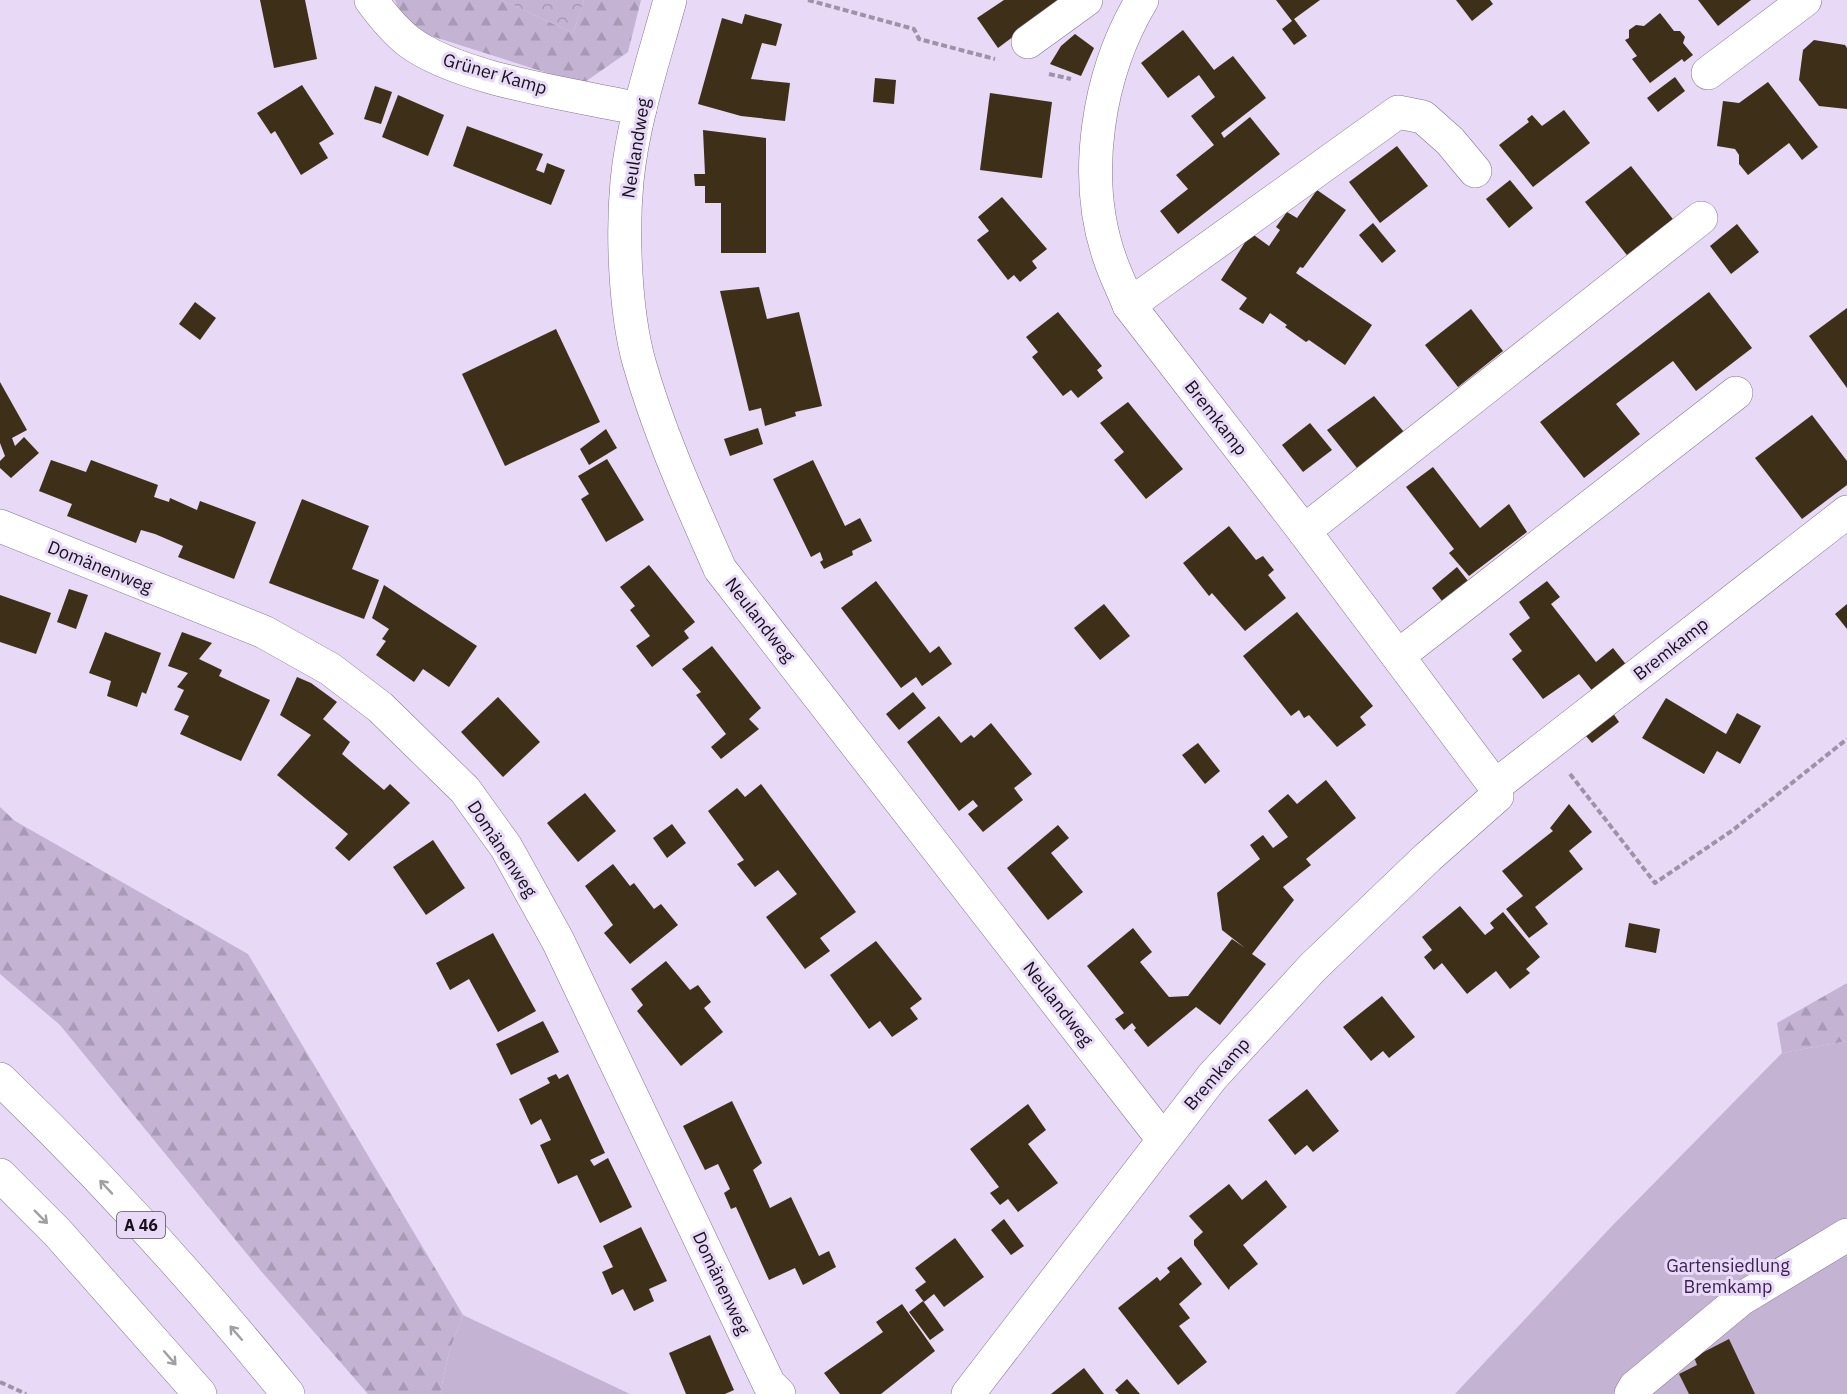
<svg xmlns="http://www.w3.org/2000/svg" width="1847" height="1394" viewBox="0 0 1847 1394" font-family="'IBM Plex Sans',sans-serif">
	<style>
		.green { fill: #c4b3d3 }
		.forest { fill: url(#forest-firs) }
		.park { fill: url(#park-crowns) }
		.building { fill: #3e2f18 }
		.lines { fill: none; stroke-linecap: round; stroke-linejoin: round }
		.minor-casing { stroke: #82758f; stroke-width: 34 }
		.highway-casing { stroke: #82758f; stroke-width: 34 }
		.path { stroke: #9d92a8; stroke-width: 4; stroke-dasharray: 6 3; stroke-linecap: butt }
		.minor { stroke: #fff; stroke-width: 33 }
		.highway { stroke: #fff; stroke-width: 33 }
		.oneway { stroke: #a19fa3 }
		.labels { text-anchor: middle; stroke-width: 6; stroke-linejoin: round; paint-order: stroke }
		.shield { fill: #e8d9f6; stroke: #544c5c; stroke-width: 1.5 }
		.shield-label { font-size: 16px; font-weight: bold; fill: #15101a }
		.street-label { font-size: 18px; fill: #15101a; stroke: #e8d9f6 }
		.park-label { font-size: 18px; fill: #3f2254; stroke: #e8d9f6 }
	</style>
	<defs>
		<pattern id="forest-firs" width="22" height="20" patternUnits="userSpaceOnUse" patternTransform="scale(1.5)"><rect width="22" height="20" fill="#c4b3d3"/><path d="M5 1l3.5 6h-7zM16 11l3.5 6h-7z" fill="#a899b5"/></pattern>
		<pattern id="park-crowns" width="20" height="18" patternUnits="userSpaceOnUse" patternTransform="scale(1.5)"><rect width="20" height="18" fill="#c4b3d3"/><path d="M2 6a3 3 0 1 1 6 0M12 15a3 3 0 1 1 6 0" fill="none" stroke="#a899b5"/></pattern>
	</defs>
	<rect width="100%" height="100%" fill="#e8d9f6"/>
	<!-- green -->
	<g class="green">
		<polygon points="1847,1041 1847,1394 1455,1394 1611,1227 1782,1053"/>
		<polygon points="463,1315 630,1394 440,1394 449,1352"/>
	</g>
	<!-- forest -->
	<g class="forest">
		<polygon points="395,0 502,0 573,33 584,0 641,0 628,52 582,84 406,28"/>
		<polygon points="0,807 15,821 248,954 463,1315 449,1352 440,1394 368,1394 261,1271 60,1025 0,974"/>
		<polygon points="1847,983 1847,1041 1782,1053 1777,1023"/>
	</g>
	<!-- park -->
	<polygon class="park" points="502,0 584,0 573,33"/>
	<!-- building -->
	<g class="building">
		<polygon points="260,0 305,0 317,59 274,68"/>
		<polygon points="1004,0 1062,0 998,48 977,18"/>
		<polygon points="1276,0 1320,0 1294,19 1307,36 1294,45 1282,29 1292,21"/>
		<polygon points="1456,0 1490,0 1493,4 1472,21"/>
		<polygon points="1698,0 1751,0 1718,26"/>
		<polygon points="1660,13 1674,31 1680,31 1685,37 1683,43 1693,55 1684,62 1682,59 1650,83 1632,59 1637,56 1625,40 1629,38 1629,30 1636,25 1644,26"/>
		<polygon points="745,14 782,24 776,46 762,43 751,79 790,83 785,121 741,116 698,104 722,18 742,24"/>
		<polygon points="1183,30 1214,70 1233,56 1266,98 1221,133 1224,138 1250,117 1280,154 1178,234 1160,211 1188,189 1176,175 1214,145 1191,116 1215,97 1199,75 1168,98 1141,63"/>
		<polygon points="1075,34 1094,48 1081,76 1050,64 1061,46"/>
		<polygon points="1814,40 1845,45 1847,48 1847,109 1819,106 1799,80 1803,50"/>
		<polygon points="1675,77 1685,91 1658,112 1647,98"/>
		<polygon points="875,78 896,80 894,104 873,102"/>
		<polygon points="1768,82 1818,147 1802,160 1789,143 1748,175 1739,164 1739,155 1735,149 1717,146 1723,101 1739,103"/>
		<polygon points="302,85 334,134 319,143 328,158 301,175 275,131 271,134 257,113"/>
		<polygon points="375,86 392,92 381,124 364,119"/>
		<polygon points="990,93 1052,102 1042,178 980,170"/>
		<polygon points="398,95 444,115 428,156 382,137"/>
		<polygon points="1564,110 1590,143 1533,187 1499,145 1529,122 1527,119 1532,115 1542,126"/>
		<polygon points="467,126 543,154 536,170 544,173 547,163 565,170 551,205 453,166"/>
		<polygon points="703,130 766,138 766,253 721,253 721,203 705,203 705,186 695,186 694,174 705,174"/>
		<polygon points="1397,146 1428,186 1380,223 1349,182"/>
		<polygon points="1631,166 1676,223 1630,259 1585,202"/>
		<polygon points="1510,180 1533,208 1509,228 1486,199"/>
		<polygon points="1317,190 1346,210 1303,268 1300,267 1296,273 1372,325 1345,365 1309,340 1306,342 1285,327 1287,325 1270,313 1263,324 1239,309 1247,298 1221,280 1251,233 1269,246 1280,230 1276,227 1287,212 1297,218"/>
		<polygon points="1002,197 1047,249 1032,261 1037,268 1020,282 1014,275 1008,280 977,240 989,231 978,217"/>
		<polygon points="1373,223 1396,251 1382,263 1359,235"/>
		<polygon points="1737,224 1759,252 1731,274 1710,246"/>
		<polygon points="759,287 767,319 799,312 822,406 795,412 796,416 765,426 761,408 749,411 720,291"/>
		<polygon points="1709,292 1752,348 1696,391 1673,361 1616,404 1640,434 1584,478 1540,422"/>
		<polygon points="195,302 216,318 200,340 179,324"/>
		<polygon points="1847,308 1847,388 1809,336"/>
		<polygon points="1471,309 1503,351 1458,387 1425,345"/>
		<polygon points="1058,312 1102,366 1097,370 1103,378 1078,398 1071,390 1063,396 1032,357 1038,352 1026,337"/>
		<polygon points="556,329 600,422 505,466 462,374"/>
		<polygon points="0,382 27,430 12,438 15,446 24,437 39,453 11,478 0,468 0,461 5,456 0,443"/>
		<polygon points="1374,396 1404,432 1357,468 1327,430"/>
		<polygon points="1128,402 1183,469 1146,499 1114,460 1124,452 1100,423"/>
		<polygon points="1812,415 1847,461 1847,485 1802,519 1755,458"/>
		<polygon points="1310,423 1332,450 1303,472 1282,445"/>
		<polygon points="758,428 763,444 730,456 724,439"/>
		<polygon points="606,429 617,448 589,465 580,449"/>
		<polygon points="607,459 644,520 606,542 581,499 589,494 578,476"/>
		<polygon points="51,460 86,472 91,460 158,485 154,497 169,502 170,498 197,510 200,501 256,522 234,579 178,557 183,546 155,534 141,530 136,543 67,516 72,504 39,491"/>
		<polygon points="813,460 845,526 860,518 872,541 852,551 853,555 824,569 820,562 823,560 820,552 811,557 773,479"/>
		<polygon points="1433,467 1480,528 1509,504 1527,532 1469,576 1449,553 1454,549 1406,487"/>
		<polygon points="302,499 369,526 352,569 379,580 364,619 269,583"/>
		<polygon points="1229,526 1256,560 1263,556 1274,570 1268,575 1286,598 1245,631 1212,593 1209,596 1183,563"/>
		<polygon points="649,565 695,622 684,631 689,638 652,667 636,646 650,636 630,610 635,606 620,587"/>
		<polygon points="1457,567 1468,581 1442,601 1432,588"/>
		<polygon points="876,581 930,653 939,646 952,664 922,686 916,677 901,688 841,608"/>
		<polygon points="1547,581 1560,597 1551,604 1596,662 1613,648 1628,667 1594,693 1579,674 1543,699 1512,659 1522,651 1509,634 1530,618 1519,602"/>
		<polygon points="384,585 477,646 449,687 423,669 414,682 376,655 386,641 382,639 389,629 372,618"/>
		<polygon points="69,589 88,595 76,629 57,622"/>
		<polygon points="0,595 51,613 36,654 0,642"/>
		<polygon points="1104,604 1130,636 1100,660 1074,628"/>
		<polygon points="1847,604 1847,629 1835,614"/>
		<polygon points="1297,612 1373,706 1360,717 1366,725 1337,747 1309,715 1304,718 1299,710 1291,716 1243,656"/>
		<polygon points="105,632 161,653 146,694 142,692 137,707 107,696 111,681 89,673"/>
		<polygon points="182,632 212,643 199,659 222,670 219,676 270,700 241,761 180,734 189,716 174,710 184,690 177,687 188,673 168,666"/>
		<polygon points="712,646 761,708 749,719 759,729 721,759 711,747 726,734 696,695 701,692 682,669"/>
		<polygon points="297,677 311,683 337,702 323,719 350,742 342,754 384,790 390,784 410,803 349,861 335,848 348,834 277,775 311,735 280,715"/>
		<polygon points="913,692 926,708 899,730 886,714"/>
		<polygon points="498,697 540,742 503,777 461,732"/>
		<polygon points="1666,698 1726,734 1737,713 1761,726 1740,764 1717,751 1704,774 1642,738"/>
		<polygon points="1608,706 1619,722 1592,743 1579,728"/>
		<polygon points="939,716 961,743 971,735 974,738 991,723 1032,774 1014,788 1023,800 983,832 968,814 978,806 973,800 959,811 907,742"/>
		<polygon points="1198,743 1220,771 1205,784 1182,755"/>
		<polygon points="1326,780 1356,818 1306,859 1311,865 1283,887 1294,900 1252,954 1266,964 1220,1025 1196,1007 1148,1047 1134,1030 1136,1028 1132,1023 1124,1030 1115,1019 1124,1013 1087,966 1133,928 1152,952 1140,962 1169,997 1188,996 1232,939 1245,948 1222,930 1217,893 1260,859 1250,845 1263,835 1273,848 1288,837 1268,811 1288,794 1297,804"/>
		<polygon points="761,784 856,912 820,938 830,951 805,969 766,917 797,894 778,870 755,887 737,864 744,860 708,811 737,788 745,797"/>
		<polygon points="585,793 616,831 578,862 547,823"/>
		<polygon points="1569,804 1592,832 1569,851 1583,869 1535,907 1548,924 1529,938 1506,909 1523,896 1502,871 1553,831 1550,828"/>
		<polygon points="672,824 686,843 667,858 653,838"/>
		<polygon points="1058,825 1069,838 1051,853 1083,892 1048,920 1007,868"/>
		<polygon points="433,840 465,888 426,915 393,867"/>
		<polygon points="613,864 630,886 634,883 654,909 661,904 678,925 630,964 604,933 613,925 585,886"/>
		<polygon points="1460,906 1485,935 1494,928 1490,923 1503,912 1540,957 1526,969 1530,973 1510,989 1496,971 1467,994 1442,963 1434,970 1424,957 1432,950 1422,937"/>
		<polygon points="1629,923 1660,929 1656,953 1625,947"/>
		<polygon points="493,933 536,1011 498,1032 469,979 450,990 436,963"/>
		<polygon points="876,941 922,999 910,1008 918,1019 892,1037 880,1021 869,1029 830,975"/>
		<polygon points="666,961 690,990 698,985 711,1002 704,1008 723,1032 681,1066 637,1011 643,1005 631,989"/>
		<polygon points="1382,996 1415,1037 1389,1058 1383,1051 1371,1061 1343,1027"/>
		<polygon points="543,1021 559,1052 511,1075 496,1044"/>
		<polygon points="556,1074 559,1079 568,1074 605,1153 590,1160 594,1166 608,1158 632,1207 600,1223 577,1175 558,1184 540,1145 551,1140 541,1119 531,1125 519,1099 550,1083 547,1078"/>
		<polygon points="1307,1089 1339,1131 1313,1152 1307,1145 1295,1155 1268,1120"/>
		<polygon points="732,1101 762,1163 753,1170 770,1208 791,1197 819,1256 829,1251 836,1267 803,1285 795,1268 769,1280 736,1207 731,1209 724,1193 730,1189 718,1164 705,1170 683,1126"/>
		<polygon points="1028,1104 1046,1130 1028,1144 1058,1183 1018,1212 1008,1199 1000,1205 990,1193 999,1187 970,1149"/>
		<polygon points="1266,1180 1287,1207 1243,1245 1258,1264 1230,1287 1229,1290 1194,1245 1194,1240 1203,1232 1189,1216 1229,1184 1242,1200"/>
		<polygon points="1004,1219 1024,1246 1011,1255 991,1230"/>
		<polygon points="641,1227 667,1281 649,1289 654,1301 634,1311 623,1289 612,1295 602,1272 613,1267 603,1246"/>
		<polygon points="955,1238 984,1277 944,1307 934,1294 924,1302 915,1290 926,1282 915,1268"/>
		<polygon points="1181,1257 1202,1284 1179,1304 1190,1318 1179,1326 1207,1362 1178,1385 1118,1308 1157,1277 1160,1281 1170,1272 1167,1268"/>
		<polygon points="923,1301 944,1330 930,1340 909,1312"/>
		<polygon points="902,1304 935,1351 881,1394 840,1394 824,1373 883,1332 876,1322"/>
		<polygon points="710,1335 734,1390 725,1394 686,1394 669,1353"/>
		<polygon points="1729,1339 1755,1394 1689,1394 1679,1374 1697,1365 1694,1357"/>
		<polygon points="1084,1368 1104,1394 1051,1394"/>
		<polygon points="1127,1379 1140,1394 1119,1394 1115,1390"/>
	</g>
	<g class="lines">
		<!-- minor casing -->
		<g class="minor-casing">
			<g id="minor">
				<path d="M 371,0 C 382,15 393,29 408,41 C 459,80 576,95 640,109"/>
				<path d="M 670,0 C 654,59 633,120 627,181 C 622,234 625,311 639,362 C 659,433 690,501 720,569 L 1162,1138"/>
				<polyline points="1028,42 1086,0"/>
				<polyline points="1708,73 1805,0"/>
				<polyline points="1129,305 1398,112 1423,117 1450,141 1475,171"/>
				<polyline points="0,526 264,632 330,669 380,707 465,790 506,847 558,941 769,1384 779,1394"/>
				<polyline points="1304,531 1701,218"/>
				<polyline points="1398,656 1736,393"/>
				<polyline points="1495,786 1847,512"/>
				<path d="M 968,1394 L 1212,1077 L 1313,967 L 1428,857 L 1497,796 L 1495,786 L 1304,531 L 1129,305 C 1123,290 1115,274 1110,259 C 1081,177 1098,73 1142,0"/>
				<polyline points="1631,1394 1635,1387 1741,1299 1847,1235"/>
			</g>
		</g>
		<!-- highway casing -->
		<g class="highway-casing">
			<g id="highway">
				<path d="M 0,1079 C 102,1177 199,1284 288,1394"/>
				<polyline points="0,1175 57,1232 200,1394"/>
			</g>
		</g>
		<!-- path -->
		<g class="path">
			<polyline points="808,0 914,29 919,39 995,59"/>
			<polyline points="1049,74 1071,79"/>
			<polyline points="1570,774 1655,883 1733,830 1847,739"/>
			<polyline points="0,1382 26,1394"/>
		</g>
		<!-- minor -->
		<use href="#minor" class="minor"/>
		<!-- highway -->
		<use href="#highway" class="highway"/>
	</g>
	<!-- one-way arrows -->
	<defs><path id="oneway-shaft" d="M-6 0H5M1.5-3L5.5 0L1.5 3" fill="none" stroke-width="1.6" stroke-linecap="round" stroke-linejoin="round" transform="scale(1.5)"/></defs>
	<g class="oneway">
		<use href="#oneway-shaft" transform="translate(106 1187) rotate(-133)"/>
		<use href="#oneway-shaft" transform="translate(41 1217) rotate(45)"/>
		<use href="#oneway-shaft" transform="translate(236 1333) rotate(-131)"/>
		<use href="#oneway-shaft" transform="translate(170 1358) rotate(49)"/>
	</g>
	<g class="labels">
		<!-- shield labels -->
		<rect class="shield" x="117" y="1212" width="48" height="26" rx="4.5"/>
		<g class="shield-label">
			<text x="141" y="1231">A 46</text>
		</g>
		<!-- street labels -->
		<g class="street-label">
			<text transform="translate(495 74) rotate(16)" y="6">Grüner Kamp</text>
			<text transform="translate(636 148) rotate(-81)" y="6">Neulandweg</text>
			<text transform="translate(1216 418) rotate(52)" y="6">Bremkamp</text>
			<text transform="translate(100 567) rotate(22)" y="6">Domänenweg</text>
			<text transform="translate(760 620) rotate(52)" y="6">Neulandweg</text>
			<text transform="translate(1671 649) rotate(-38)" y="6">Bremkamp</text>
			<text transform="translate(502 849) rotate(57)" y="6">Domänenweg</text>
			<text transform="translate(1058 1004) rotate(52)" y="6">Neulandweg</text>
			<text transform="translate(1217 1074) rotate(-49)" y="6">Bremkamp</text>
			<text transform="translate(721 1283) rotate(65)" y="6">Domänenweg</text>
		</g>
		<!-- park labels -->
		<g class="park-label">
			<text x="1728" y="1272">Gartensiedlung<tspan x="1728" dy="21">Bremkamp</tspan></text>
		</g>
	</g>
</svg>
